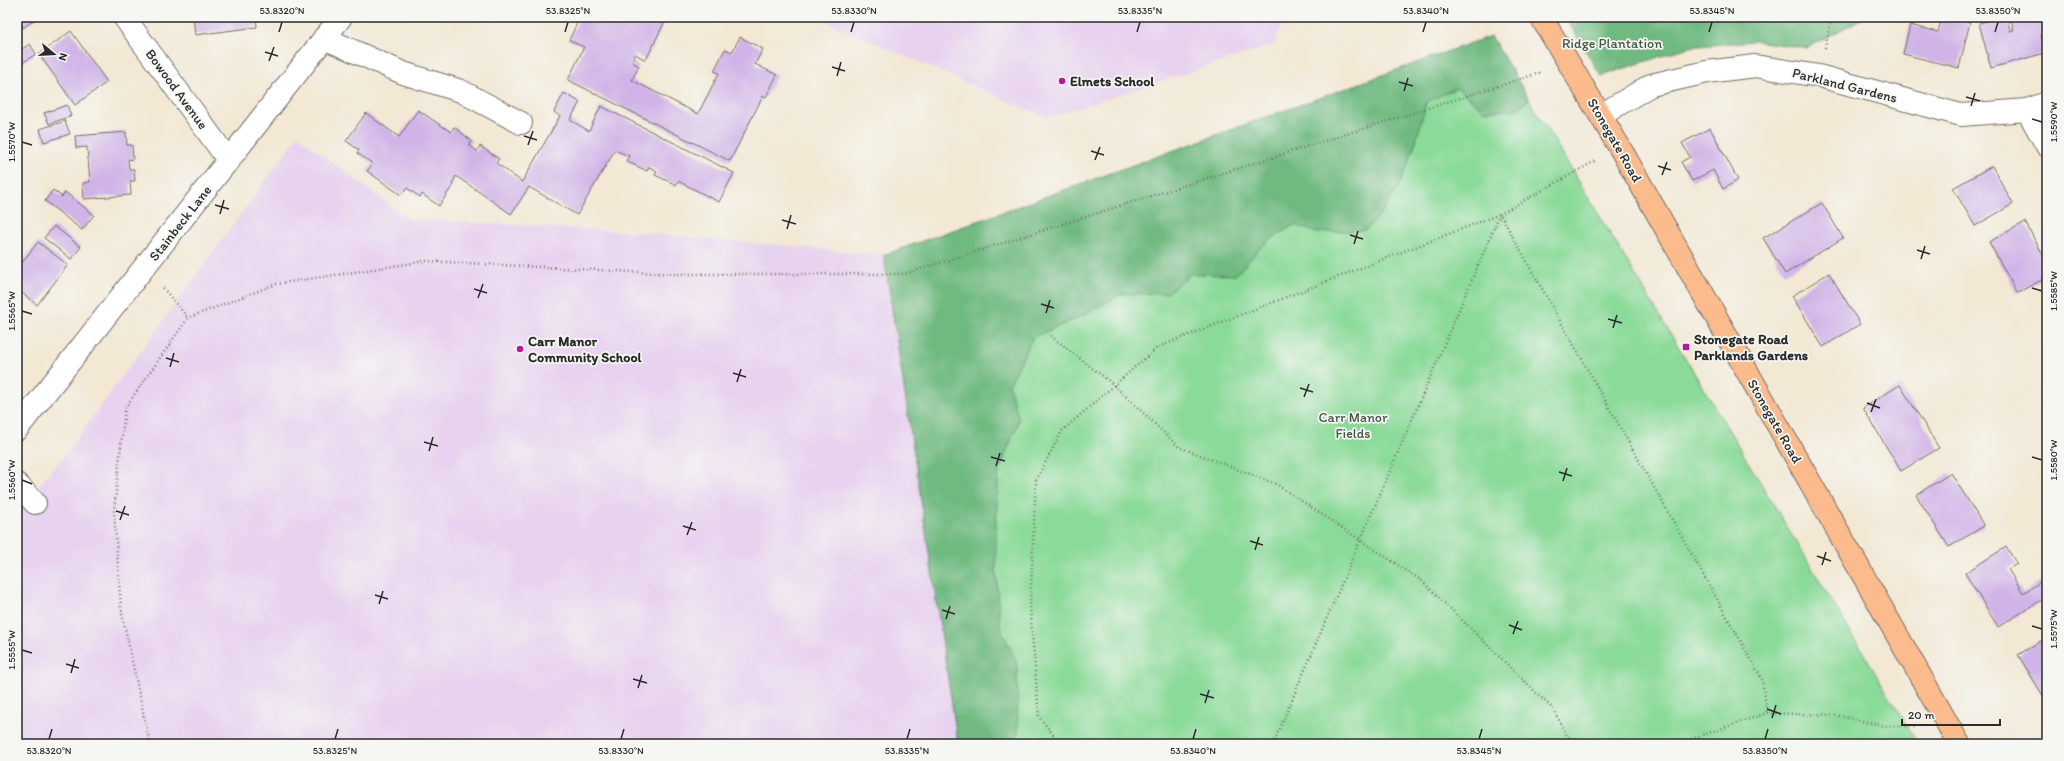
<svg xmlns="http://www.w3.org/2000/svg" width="2064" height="761" viewBox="0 0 2064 761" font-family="Itim,sans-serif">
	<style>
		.built { fill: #e7d2ef }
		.green { fill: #8ada99; stroke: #5a8262 }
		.forest { fill: #6fba81; stroke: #4d7256 }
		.building { fill: #d0b3e7 }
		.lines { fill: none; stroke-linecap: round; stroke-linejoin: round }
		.minor-casing { stroke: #716d66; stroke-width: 24 }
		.major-casing { stroke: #716d66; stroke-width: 24 }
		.path { stroke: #716d66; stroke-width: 2.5; stroke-dasharray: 1 3; stroke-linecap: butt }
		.minor { stroke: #fff; stroke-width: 22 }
		.major { stroke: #fbbb8d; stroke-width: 22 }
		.ticks { fill: none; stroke: #2b2b2b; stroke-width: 1.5 }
		.poi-dot { fill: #b5179e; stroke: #f6f6f2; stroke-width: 1.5 }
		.labels { text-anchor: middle; stroke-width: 3.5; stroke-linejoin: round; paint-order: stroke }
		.park-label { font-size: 14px; fill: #435746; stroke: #f6f6f2 }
		.poi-label { font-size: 14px; font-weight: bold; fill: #2b2b2b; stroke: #f6f6f2; text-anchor: start }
		.street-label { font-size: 14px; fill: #2b2b2b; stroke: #f6f6f2 }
		.neatline { fill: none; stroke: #2b2b2b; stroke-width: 1.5 }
		.ticks-label { font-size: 10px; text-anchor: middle; fill: #2b2b2b }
	</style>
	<rect width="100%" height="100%" fill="#f6f6f2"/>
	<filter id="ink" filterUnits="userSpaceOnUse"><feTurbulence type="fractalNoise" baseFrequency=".025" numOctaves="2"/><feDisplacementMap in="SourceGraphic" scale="8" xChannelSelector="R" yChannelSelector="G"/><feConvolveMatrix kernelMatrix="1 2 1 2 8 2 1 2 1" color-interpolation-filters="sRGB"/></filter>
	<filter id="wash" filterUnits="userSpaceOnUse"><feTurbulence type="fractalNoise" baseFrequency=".012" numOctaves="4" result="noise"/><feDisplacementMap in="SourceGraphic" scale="16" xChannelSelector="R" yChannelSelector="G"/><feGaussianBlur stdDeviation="0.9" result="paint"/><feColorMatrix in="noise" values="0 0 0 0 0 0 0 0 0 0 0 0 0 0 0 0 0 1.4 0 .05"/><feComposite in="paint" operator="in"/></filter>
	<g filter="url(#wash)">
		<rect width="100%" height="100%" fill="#f2e8d4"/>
		<!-- built -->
		<g class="built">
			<polygon points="816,17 1285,17 1274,45 1047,118"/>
			<polygon points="298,136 408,219 632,232 884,255 958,744 17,744 17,513 73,444"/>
		</g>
		<!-- green -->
		<polygon class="green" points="1491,36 1918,744 958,744 884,255"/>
		<!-- forest -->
		<g class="forest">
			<polygon points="1565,17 1865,17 1807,48 1754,41 1689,47 1601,76"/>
			<path d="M 1491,36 L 1529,99 L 1516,110 L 1485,111 L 1457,88 L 1426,102 C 1419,134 1408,173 1390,201 C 1383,211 1374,221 1366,230 L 1317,233 L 1294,225 L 1264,244 L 1236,275 L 1191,274 L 1167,293 L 1122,294 L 1072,321 L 1033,337 L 1009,385 L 1019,420 L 999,471 L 996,525 L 996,567 L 1000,626 L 1017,663 L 1018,735 L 1019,744 L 958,744 L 884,255 Z"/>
		</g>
		<g id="blocks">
			<!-- building -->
			<g class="building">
				<polygon points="17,17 38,17 23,28"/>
				<polygon points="193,17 256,17 257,27 195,35"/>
				<polygon points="580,17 667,17 646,60 635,54 632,62 639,66 632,80 698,114 719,73 714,71 725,49 732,52 740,37 763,49 755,64 777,75 766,97 763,96 730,161 568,80 584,47 569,40"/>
				<polygon points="1942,17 1951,17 1970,22 1959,68 1903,54 1910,25 1938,32"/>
				<polygon points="2002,17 2007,17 2010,31 2014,30 2010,17 2046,17 2047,32 2041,34 2045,53 1991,68 1979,23"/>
				<polygon points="71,31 107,82 75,105 39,54"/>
				<polygon points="30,44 36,54 22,63 17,52"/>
				<polygon points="564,93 580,102 570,120 589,131 601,106 734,173 719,202 678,181 676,185 655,175 657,171 649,167 647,171 626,161 629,156 615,150 577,215 529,187 511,214 456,176 452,184 453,185 439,206 422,194 420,197 407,188 401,195 367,171 373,164 357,153 359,150 346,141 366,113 399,137 418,110 451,132 454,127 472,141 469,145 477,151 480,146 499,159 496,163 522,182 560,116 554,112"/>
				<polygon points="67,105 71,116 49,124 44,113"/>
				<polygon points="65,121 70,134 44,142 40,129"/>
				<polygon points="1710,128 1738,180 1723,189 1713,170 1692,181 1681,162 1690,157 1682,143"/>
				<polygon points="126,132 127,145 132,145 133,159 128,160 129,169 134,169 135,181 130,181 131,195 84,199 83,183 90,182 87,147 76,148 75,136"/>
				<polygon points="1992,166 2013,204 1975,226 1953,188"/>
				<polygon points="53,190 62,197 65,192 94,215 82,230 45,201"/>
				<polygon points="1822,203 1843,238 1785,274 1763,238"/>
				<polygon points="2025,222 2047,262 2047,277 2017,293 1989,242"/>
				<polygon points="54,226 81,247 71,259 44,238"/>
				<polygon points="38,242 68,265 37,305 17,289 17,269"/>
				<polygon points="1829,273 1860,324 1823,347 1792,296"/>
				<polygon points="1900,385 1939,448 1901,471 1863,408"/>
				<polygon points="1951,473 1984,526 1949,547 1916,495"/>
				<polygon points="2006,547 2017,564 2008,569 2023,593 2047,578 2047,597 1998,627 1965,573"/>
				<polygon points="2047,637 2047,702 2018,655"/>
			</g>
		</g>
	</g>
	<g filter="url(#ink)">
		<use href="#blocks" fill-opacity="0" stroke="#716d66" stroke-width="1"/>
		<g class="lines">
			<!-- minor casing -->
			<g class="minor-casing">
				<g id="minor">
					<polyline points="124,17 229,161"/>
					<polyline points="324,38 403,73 461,91 521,123"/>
					<polyline points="2027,110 2047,146"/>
					<polyline points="1601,115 1651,85 1707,72 1755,66 1819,76 1961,115 2027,110 2047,103"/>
					<polyline points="17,429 341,17"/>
					<polyline points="17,484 35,503"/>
				</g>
			</g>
			<!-- major casing -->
			<g class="major-casing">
				<polyline id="major" points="1541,17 1620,148 1959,744"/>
			</g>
			<!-- path -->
			<g class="path">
				<polyline points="1825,48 1832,17"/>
				<polyline points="163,288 188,318"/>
				<polyline points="1051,336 1114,385 1179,447 1276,484 1422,581 1554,710 1567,736 1577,744"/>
				<polyline points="150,744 121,609 114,510 125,408 188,318 276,284 426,261 675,274 905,274 1542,72"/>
				<polyline points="1061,744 1039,717 1030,608 1036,480 1062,431 1158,347 1500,214 1762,679 1767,713"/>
				<polyline points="1273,744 1500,214 1595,161"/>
				<polyline points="1676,744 1767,713 1835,715 1885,726 1917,726"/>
			</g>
			<!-- minor -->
			<use href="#minor" class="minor"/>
			<!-- major -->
			<use href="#major" class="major"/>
		</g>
	</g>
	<!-- ticks -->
	<path class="ticks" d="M 279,32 L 282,22M 565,32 L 568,22M 851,32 L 854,22M 1137,32 L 1140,22M 1423,32 L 1426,22M 1709,32 L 1712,22M 1995,32 L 1998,22M 265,52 L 278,56M 269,61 L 274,47M 832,67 L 845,71M 837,76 L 841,62M 1399,82 L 1413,86M 1404,91 L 1408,78M 1966,97 L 1980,101M 1971,106 L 1975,93M 2032,119 L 2042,122M 524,136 L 537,140M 22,142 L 32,145M 528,145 L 533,131M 1091,151 L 1104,155M 1095,160 L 1100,147M 1658,166 L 1671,170M 1662,175 L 1667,162M 215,205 L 229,209M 220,214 L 224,200M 782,220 L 796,224M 787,229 L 791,215M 1350,235 L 1363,239M 1354,244 L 1358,231M 1917,250 L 1930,254M 1921,259 L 1925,246M 2032,288 L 2042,291M 474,289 L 487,293M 478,298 L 483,284M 1041,304 L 1054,308M 22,311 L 32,314M 1046,313 L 1050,300M 1608,319 L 1622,323M 1613,328 L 1617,315M 166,358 L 179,362M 170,367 L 174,353M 733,373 L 746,377M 737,382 L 741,369M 1300,388 L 1313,392M 1304,397 L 1309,384M 1867,403 L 1880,408M 1871,412 L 1876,399M 424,442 L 438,446M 429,451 L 433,437M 991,457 L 1005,461M 2032,457 L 2042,460M 996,466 L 1000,453M 1559,472 L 1572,476M 22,480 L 32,484M 1563,481 L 1567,468M 116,511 L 129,515M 120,520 L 125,506M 683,526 L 696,530M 687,535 L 692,522M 1250,541 L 1263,545M 1255,550 L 1259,537M 1817,556 L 1831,561M 1822,565 L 1826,552M 375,595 L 388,599M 379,604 L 383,591M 942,610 L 955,614M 946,619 L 950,606M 1509,625 L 1522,630M 2032,626 L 2042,629M 1513,634 L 1518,621M 22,650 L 32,653M 66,664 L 79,668M 71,673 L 75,659M 633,679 L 647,683M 638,688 L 642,675M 1200,694 L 1214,698M 1205,703 L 1209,690M 1767,709 L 1781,714M 1772,718 L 1776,705M 49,739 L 52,729M 335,739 L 338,729M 621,739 L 624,729M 907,739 L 910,729M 1193,739 L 1196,729M 1479,739 L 1482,729M 1765,739 L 1768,729"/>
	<!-- markers -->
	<g class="poi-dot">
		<circle cx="1062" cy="81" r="4"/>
		<rect x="1682" y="343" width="8" height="8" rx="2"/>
		<circle cx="520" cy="349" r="4"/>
	</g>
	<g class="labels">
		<!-- park labels -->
		<g class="park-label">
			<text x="1612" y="48">Ridge Plantation</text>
			<text x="1353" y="422">Carr Manor<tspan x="1353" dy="16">Fields</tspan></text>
		</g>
		<!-- poi labels -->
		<g class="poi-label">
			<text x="1070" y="86">Elmets School</text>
			<text x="1694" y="344">Stonegate Road<tspan x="1694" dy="16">Parklands Gardens</tspan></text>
			<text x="528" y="346">Carr Manor<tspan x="528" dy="16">Community School</tspan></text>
		</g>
		<!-- street labels -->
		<g class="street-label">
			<text transform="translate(1845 85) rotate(14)" y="5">Parkland Gardens</text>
			<text transform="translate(177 89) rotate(54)" y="5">Bowood Avenue</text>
			<text transform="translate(1615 140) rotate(60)" y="5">Stonegate Road</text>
			<text transform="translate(180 223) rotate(-52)" y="5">Stainbeck Lane</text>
			<text transform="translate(1775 421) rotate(60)" y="5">Stonegate Road</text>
		</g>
	</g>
	<!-- margin -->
	<rect width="2064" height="761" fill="none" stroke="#f6f6f2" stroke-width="44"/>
	<!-- north arrow -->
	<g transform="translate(54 54) rotate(108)" stroke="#f6f6f2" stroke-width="3" paint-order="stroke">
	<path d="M0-3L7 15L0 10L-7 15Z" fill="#2b2b2b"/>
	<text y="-6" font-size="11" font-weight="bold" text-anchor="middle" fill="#2b2b2b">N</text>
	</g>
	<!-- scale -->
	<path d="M1902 719v6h98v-6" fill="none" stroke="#2b2b2b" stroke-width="2"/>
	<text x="1908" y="719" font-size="12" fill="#2b2b2b" stroke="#f6f6f2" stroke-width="3" paint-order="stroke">20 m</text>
	<rect x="22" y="22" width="2020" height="717" class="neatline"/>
	<g class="ticks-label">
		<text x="282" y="14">53.8320°N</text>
		<text x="568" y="14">53.8325°N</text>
		<text x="854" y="14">53.8330°N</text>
		<text x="1140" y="14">53.8335°N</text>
		<text x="1426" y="14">53.8340°N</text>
		<text x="1712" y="14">53.8345°N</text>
		<text x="1998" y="14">53.8350°N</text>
		<text transform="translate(2053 122) rotate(-90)" y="4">1.5590°W</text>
		<text transform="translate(11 142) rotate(-90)" y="4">1.5570°W</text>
		<text transform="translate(2053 291) rotate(-90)" y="4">1.5585°W</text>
		<text transform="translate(11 311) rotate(-90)" y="4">1.5565°W</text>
		<text transform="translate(2053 460) rotate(-90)" y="4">1.5580°W</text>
		<text transform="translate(11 480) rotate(-90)" y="4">1.5560°W</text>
		<text transform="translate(2053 629) rotate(-90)" y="4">1.5575°W</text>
		<text transform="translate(11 650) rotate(-90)" y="4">1.5555°W</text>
		<text x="49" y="754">53.8320°N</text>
		<text x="335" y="754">53.8325°N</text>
		<text x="621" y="754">53.8330°N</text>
		<text x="907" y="754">53.8335°N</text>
		<text x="1193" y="754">53.8340°N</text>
		<text x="1479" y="754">53.8345°N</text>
		<text x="1765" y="754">53.8350°N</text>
	</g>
</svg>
